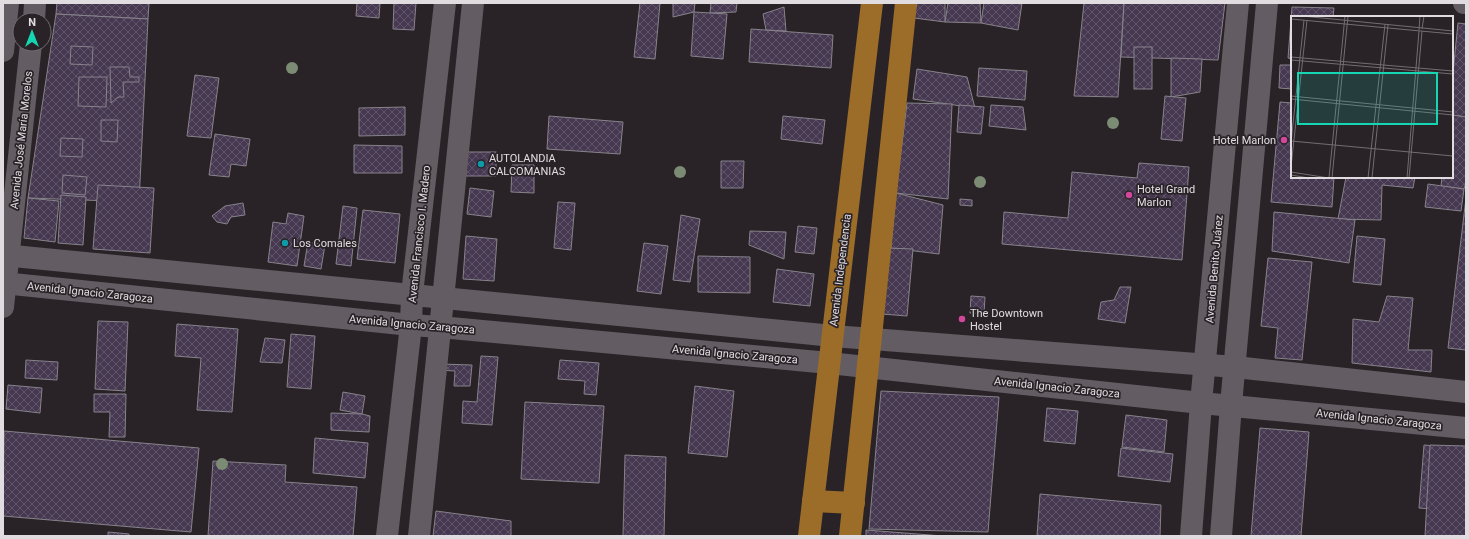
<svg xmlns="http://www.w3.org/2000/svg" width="1469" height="539" viewBox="0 0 1469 539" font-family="Roboto,sans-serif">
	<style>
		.building { fill: url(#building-cross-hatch); stroke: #87838b }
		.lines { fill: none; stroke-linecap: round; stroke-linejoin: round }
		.minor { stroke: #635c62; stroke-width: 22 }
		.major { stroke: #9c6d28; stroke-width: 22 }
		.tree { fill: #7c8b73 }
		.hotel-dot { fill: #d1479c; stroke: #292328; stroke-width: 1.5 }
		.culture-dot { fill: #0f9aa8; stroke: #292328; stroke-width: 1.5 }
		.labels { text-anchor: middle; stroke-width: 3.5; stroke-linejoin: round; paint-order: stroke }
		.street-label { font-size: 11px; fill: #e0dce0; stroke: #292328 }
		.poi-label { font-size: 11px; fill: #e0dce0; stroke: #292328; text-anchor: start }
		.inset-road { fill: none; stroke: #726d72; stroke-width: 1 }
		.view { fill: #15d5b3; fill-opacity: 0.15; stroke: #15d5b3; stroke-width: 2 }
		.inset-edge { fill: none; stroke: #e0dce0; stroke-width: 2 }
	</style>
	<defs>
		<pattern id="building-cross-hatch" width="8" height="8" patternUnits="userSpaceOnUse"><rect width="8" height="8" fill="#453850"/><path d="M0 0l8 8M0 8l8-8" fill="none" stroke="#605469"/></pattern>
	</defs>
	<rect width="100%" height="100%" fill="#292328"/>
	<!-- building -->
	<g class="building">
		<polygon points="57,3 149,3 148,19 56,14"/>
		<polygon points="357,3 380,3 379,18 356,16"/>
		<polygon points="394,3 416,3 414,30 393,29"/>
		<polygon points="640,3 660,3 655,59 634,57"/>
		<polygon points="673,3 695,3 694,12 673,17"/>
		<polygon points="711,3 737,3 736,12 710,13"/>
		<polygon points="917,3 945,3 945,22 914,18"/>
		<polygon points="948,3 980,3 981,23 945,22"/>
		<polygon points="984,3 1022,3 1018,30 981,23"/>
		<polygon points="1084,3 1124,3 1118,97 1074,96"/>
		<polygon points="1124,3 1225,3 1218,60 1121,57"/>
		<polygon points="784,7 786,31 766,30 763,14"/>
		<polygon points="1292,7 1334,8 1333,17 1292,17 1292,59 1288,58"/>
		<polygon points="694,12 727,14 723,59 691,56"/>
		<polygon points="56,14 148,19 139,202 28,198"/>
		<polygon points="1458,23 1466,24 1466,117 1452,115 1452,82"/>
		<polygon points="751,29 833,35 831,68 749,62"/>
		<polygon points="71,46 93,47 92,65 70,64"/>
		<rect x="1134" y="47" width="18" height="42"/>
		<polygon points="1171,58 1202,59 1200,92 1171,97"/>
		<polygon points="1280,65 1292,65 1292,89 1279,88"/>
		<polygon points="110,67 129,67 130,77 139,77 139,82 123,82 124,97 118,97 111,103"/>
		<polygon points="979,68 1027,71 1025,100 977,96"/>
		<polygon points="917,69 967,77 975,108 913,99"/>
		<polygon points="195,75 219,78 211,138 187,136"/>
		<polygon points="79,77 107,77 106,107 78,106"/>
		<polygon points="1165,96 1186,98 1182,141 1161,139"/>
		<polygon points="1280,102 1292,103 1292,177 1334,177 1332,207 1271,202"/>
		<polygon points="907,103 952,104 948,199 896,193"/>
		<polygon points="959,105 984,107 981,134 957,132"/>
		<polygon points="991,105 1023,107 1026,130 989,126"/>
		<polygon points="405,107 405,135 359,136 359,108"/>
		<polygon points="1452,115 1466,117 1466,182 1464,189 1441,186 1442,177 1452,177"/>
		<polygon points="549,116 623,122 620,154 547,149"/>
		<polygon points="783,116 825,120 822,144 781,139"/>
		<polygon points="101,120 118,120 117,142 101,141"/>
		<polygon points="215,134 250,139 246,166 231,164 229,177 209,175"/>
		<polygon points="61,138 83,139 82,157 60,156"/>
		<polygon points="354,145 402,146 402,173 354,173"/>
		<rect x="466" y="152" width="30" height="24"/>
		<polygon points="721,161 744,161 743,188 721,188"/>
		<polygon points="1139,163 1189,167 1182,260 1002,244 1004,212 1068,218 1072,172 1137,178"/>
		<polygon points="512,165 534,165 534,193 511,192"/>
		<polygon points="63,175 87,177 85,195 62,193"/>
		<polygon points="1346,177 1415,177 1413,188 1382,185 1381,220 1338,219"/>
		<polygon points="1428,184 1464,189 1461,211 1425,207"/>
		<polygon points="98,185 154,188 150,253 93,249"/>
		<polygon points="470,188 494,191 491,217 467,214"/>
		<polygon points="896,193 943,205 939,254 891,248"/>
		<polygon points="61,195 86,197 83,245 58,243"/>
		<polygon points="28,198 59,201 55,242 24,238"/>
		<polygon points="1466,198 1466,350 1448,348"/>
		<polygon points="960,199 972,200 972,206 960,205"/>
		<polygon points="558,202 575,203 571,250 554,248"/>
		<polygon points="243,203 245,215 231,217 227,224 217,222 212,216 225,206"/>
		<polygon points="343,206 357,208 351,266 336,264"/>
		<polygon points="363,210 400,214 395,263 357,259"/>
		<polygon points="1274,212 1355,220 1349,263 1272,251"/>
		<polygon points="288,213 304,216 297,266 268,262 273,222 286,224"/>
		<polygon points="681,215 700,219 690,282 673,280"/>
		<polygon points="798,226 817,228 814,254 795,252"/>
		<polygon points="750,231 786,232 784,259 749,245"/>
		<polygon points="466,236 497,239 494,281 463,279"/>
		<polygon points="1357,236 1385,239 1381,285 1353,282"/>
		<polygon points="308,242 325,245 321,269 304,266"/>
		<polygon points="644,243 668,246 661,294 637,291"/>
		<polygon points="887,248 913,249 907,316 882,314"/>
		<polygon points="698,256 750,257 750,293 698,292"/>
		<polygon points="1268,258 1312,262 1302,360 1275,358 1278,328 1261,326"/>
		<polygon points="777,269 814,274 810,306 773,302"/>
		<polygon points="1120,287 1131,287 1125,323 1098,319 1101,302 1114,300"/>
		<polygon points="971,296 985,297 984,314 970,313"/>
		<polygon points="1387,296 1413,298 1408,350 1432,350 1431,372 1352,363 1353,319 1379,322"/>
		<polygon points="98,321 128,322 125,391 95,389"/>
		<polygon points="177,324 238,329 232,412 197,410 201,358 175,356"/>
		<polygon points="291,334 315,336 311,389 287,387"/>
		<polygon points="265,338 285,340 282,363 260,362"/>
		<polygon points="481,356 498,357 492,425 462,423 463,401 477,402"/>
		<polygon points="26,360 58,362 57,380 25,378"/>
		<polygon points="560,360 599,363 596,395 584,394 585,381 558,379"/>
		<polygon points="441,364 472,365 470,386 454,386 455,371 438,370"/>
		<polygon points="8,385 42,388 40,413 6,409"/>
		<polygon points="695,386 734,391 727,457 688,453"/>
		<polygon points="881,391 999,397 988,532 869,529"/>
		<polygon points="343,392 365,396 362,414 340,410"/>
		<polygon points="94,394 126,394 125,437 109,437 110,412 94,412"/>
		<polygon points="525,402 604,406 599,483 521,479"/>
		<polygon points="1047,408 1078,411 1075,444 1044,441"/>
		<polygon points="331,413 362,414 370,416 369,432 331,430"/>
		<polygon points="1126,415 1167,420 1164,452 1122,447"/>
		<polygon points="1260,428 1309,432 1301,536 1251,536"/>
		<polygon points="4,431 199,448 191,532 3,516"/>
		<polygon points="315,438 368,443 365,478 313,473"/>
		<polygon points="1424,445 1461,448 1456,511 1419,508"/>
		<polygon points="1430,445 1466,446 1466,536 1425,536"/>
		<polygon points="1121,448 1173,454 1170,482 1118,476"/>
		<polygon points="625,455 666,457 664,536 623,536"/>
		<polygon points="213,461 286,465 285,482 357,487 353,536 208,536"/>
		<polygon points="1040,494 1161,505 1160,536 1037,536"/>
		<polygon points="436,511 511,521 511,536 433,536"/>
		<polygon points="866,530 943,536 866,536"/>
		<polygon points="108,532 129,534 129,536 108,536"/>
	</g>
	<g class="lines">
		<!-- minor -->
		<g class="minor">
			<polyline points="1464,3 1466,3"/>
			<polyline points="34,20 35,3"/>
			<polyline points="3,51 8,3"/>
			<polyline points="3,255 833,336 1235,367 1466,392"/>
			<polyline points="3,283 411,325 440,327 829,363 1201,403 1466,428"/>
			<polyline points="3,307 31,44"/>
			<polyline points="387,536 411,325 412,294 445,3"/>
			<polyline points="419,536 473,3"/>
			<polyline points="1191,536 1201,403 1238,3"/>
			<polyline points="1221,536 1231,405 1267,3"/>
		</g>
		<!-- major -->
		<g class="major">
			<polyline points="813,501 854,503"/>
			<polyline points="809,536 872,3"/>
			<polyline points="850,536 906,3"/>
		</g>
	</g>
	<!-- trees -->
	<g class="tree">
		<circle cx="292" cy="68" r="6"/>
		<circle cx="1113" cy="123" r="6"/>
		<circle cx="680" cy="172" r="6"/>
		<circle cx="980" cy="182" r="6"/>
		<circle cx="222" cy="464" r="6"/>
	</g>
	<!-- markers -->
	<g class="hotel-dot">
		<circle cx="1284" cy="140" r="4"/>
		<circle cx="1129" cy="195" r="4"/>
		<circle cx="962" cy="319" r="4"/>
	</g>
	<g class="culture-dot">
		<circle cx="481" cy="164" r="4"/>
		<circle cx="285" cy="243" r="4"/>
	</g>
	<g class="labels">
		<!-- street labels -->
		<g class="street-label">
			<text transform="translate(21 140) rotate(-84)" y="4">Avenida José María Morelos</text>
			<text transform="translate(419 234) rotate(-84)" y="4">Avenida Francisco I. Madero</text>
			<text transform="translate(1214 269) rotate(-85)" y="4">Avenida Benito Juárez</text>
			<text transform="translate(840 270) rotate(-83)" y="4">Avenida Independencia</text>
			<text transform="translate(90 292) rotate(6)" y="4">Avenida Ignacio Zaragoza</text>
			<text transform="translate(412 324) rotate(5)" y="4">Avenida Ignacio Zaragoza</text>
			<text transform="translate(735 354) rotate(5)" y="4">Avenida Ignacio Zaragoza</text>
			<text transform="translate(1057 387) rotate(6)" y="4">Avenida Ignacio Zaragoza</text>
			<text transform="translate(1379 419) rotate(6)" y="4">Avenida Ignacio Zaragoza</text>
		</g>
		<!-- poi labels -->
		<g class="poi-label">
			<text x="1276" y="144" text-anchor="end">Hotel Marlon</text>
			<text x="489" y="162">AUTOLANDIA<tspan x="489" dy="13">CALCOMANIAS</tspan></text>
			<text x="1137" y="193">Hotel Grand<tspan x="1137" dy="13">Marlon</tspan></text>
			<text x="293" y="247">Los Comales</text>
			<text x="970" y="317">The Downtown<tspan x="970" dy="13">Hostel</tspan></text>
		</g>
	</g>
	<!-- overview -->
	<g transform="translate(1291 16)">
		<rect width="162" height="162" fill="#292328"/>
		<path class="inset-road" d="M 11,0 L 162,15M 0,3 L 162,18M 131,13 L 133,0M 128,14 L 129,0M 0,41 L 162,55M 0,44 L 162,58M 0,80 L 162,96M 0,83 L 162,99M 0,125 L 162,140M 0,127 L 13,4M 0,151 L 16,4M 0,156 L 38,162M 0,159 L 18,162M 38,162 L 54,0M 41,162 L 57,0M 77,162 L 94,8M 81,162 L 97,9M 116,162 L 128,15M 118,162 L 131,15"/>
		<path class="view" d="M 7,57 L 146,57 L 146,108 L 7,108 Z"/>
		<rect width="162" height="162" class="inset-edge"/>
	</g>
	<!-- border -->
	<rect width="1469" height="539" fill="none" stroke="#e0dce0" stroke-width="8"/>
	<!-- north arrow -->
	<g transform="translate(32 32)"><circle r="19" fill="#292328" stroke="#726d72"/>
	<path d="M0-3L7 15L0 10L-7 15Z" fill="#15d5b3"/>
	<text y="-6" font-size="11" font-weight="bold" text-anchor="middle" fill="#e0dce0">N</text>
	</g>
</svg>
